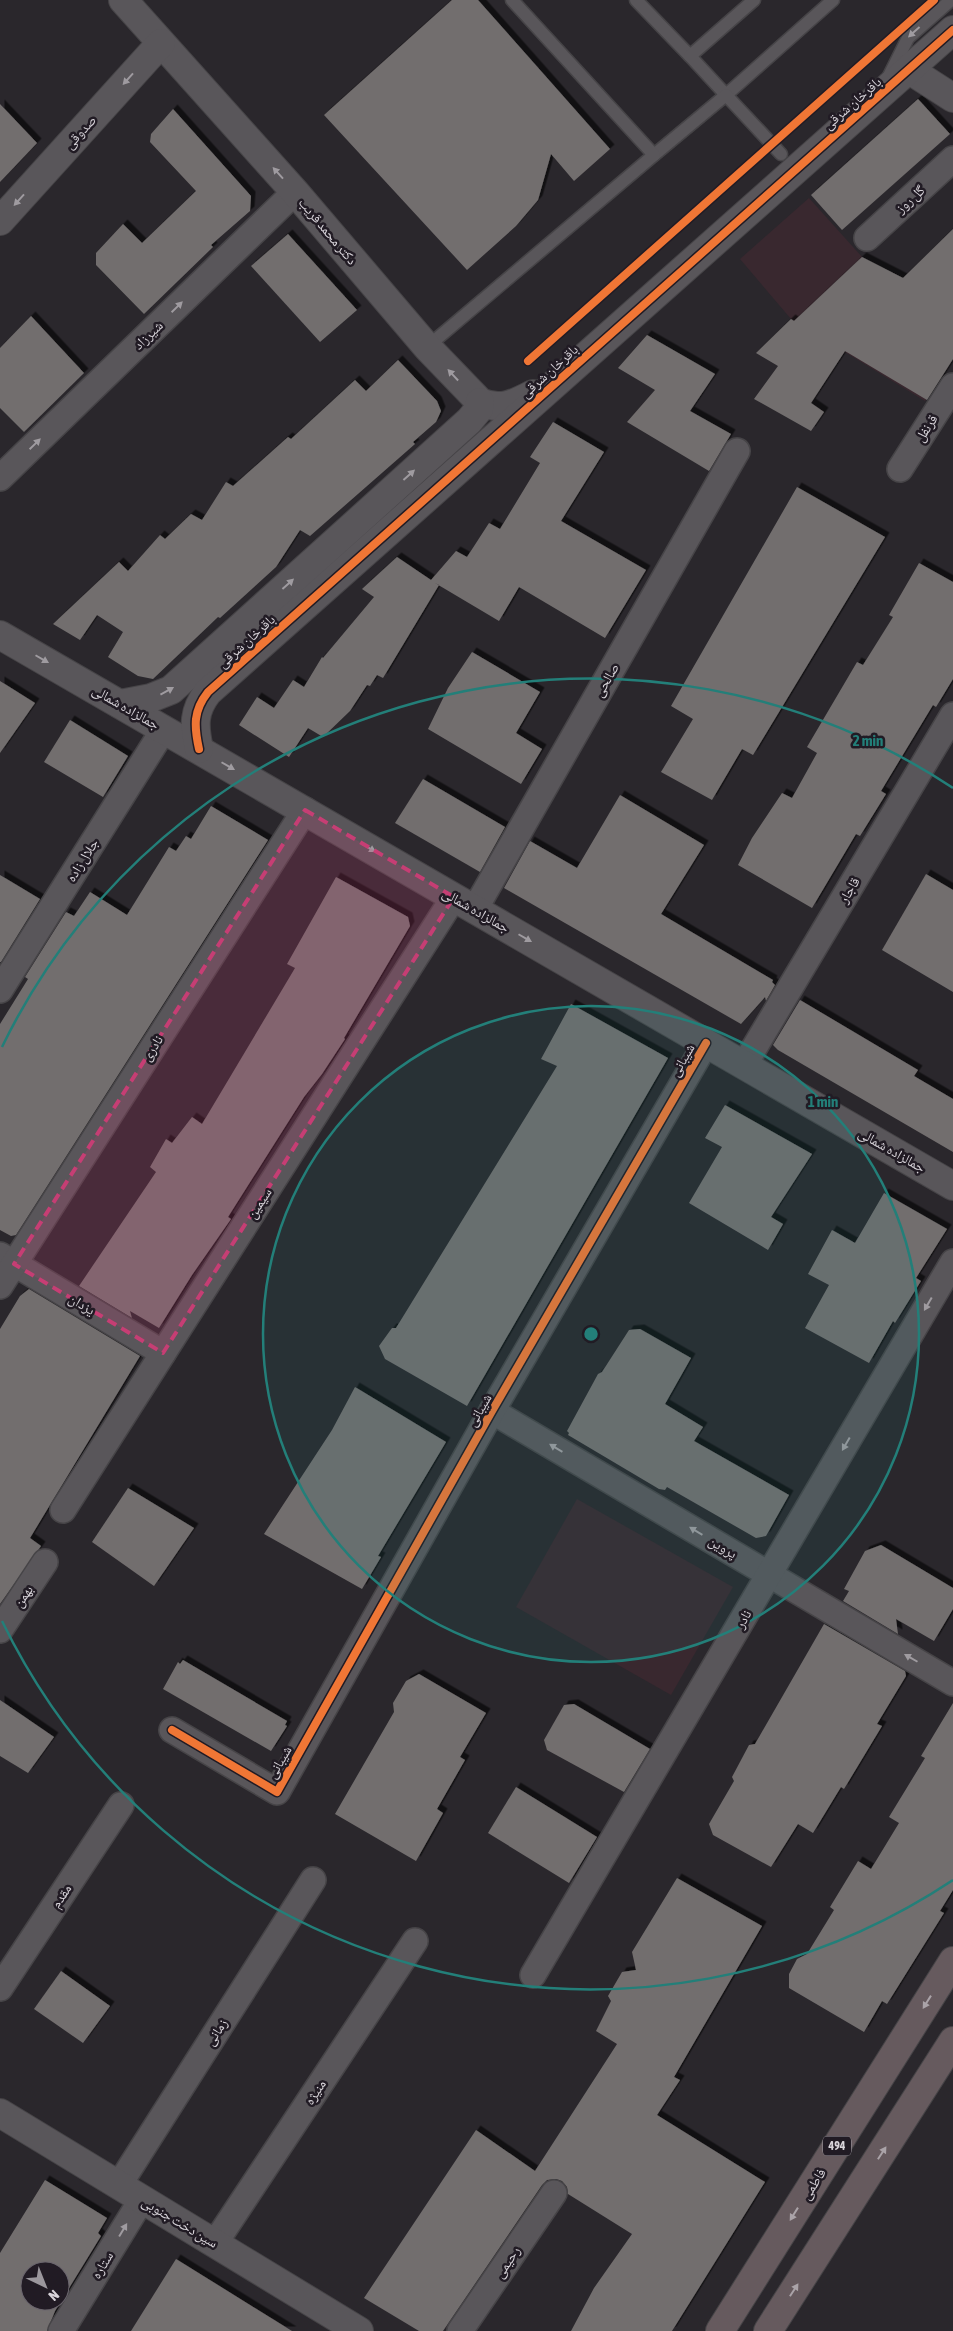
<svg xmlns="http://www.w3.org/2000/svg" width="953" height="2331" viewBox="0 0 953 2331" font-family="'Asap Condensed','Noto Naskh Arabic',sans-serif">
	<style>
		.education { fill: #39282f }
		.building { fill: #726e6e; fill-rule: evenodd; filter: url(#shadow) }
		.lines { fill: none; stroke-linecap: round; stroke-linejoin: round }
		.lane-casing { stroke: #464447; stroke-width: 15 }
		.street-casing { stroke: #464447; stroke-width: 28 }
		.secondary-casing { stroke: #464447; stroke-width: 30 }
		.primary-casing { stroke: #464447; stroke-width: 30 }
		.lane { stroke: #59565a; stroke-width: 12 }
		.street { stroke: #59565a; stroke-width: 25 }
		.secondary { stroke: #59565a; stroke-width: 28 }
		.primary { stroke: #665a5e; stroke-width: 28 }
		.cycleway-casing { stroke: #211b24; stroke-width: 11 }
		.cycleway { stroke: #f07635; stroke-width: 8 }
		.oneway { fill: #9f9ba0 }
		.oneway2 { fill: #aaa3a8 }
		.marked { fill: #c63e74; fill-opacity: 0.2; stroke: #c63e74; stroke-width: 4; stroke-dasharray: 10 6; stroke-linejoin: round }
		.ring { fill: none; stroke: #237f79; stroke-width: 2.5 }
		.labels { text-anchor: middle; stroke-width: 5; stroke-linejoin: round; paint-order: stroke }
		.shield { fill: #211b24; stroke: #a19ca3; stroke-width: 1 }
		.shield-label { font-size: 12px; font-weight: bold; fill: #d8d4da }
		.street-label { font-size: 14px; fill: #d8d4da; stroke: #211b24 }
		.centre { fill: #237f79; stroke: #211b24; stroke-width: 2.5 }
		.ring-label { font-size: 15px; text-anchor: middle; font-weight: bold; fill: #237f79; stroke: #211b24; stroke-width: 5; stroke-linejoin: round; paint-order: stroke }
	</style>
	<defs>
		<filter id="shadow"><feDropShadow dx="4.5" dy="-4.5" stdDeviation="0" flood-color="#0009"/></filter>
	</defs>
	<rect width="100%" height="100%" fill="#2a272c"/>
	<!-- education -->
	<g class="education">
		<polygon points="809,198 953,358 925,401 791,319 740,259"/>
		<polygon points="577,1499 733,1587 671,1695 516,1607"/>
	</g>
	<!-- building -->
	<g class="building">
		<polygon points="452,0 478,0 610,149 574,181 551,154 538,200 516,226 467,270 324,115"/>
		<polygon points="918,99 950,134 842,230 811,195"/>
		<polygon points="0,104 37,143 0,182"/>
		<polygon points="173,109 251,196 250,211 211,245 213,247 144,314 96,265 96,253 123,224 142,243 196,191 150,142 151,134"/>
		<polygon points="953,229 953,359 927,400 845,351 811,403 824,412 811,431 754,399 778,366 756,353 791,319 794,321 862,257 903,278"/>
		<polygon points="288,234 357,310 320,342 251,266"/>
		<polygon points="31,316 84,373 24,432 0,408 0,348"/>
		<polygon points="647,335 715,374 690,411 731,434 709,471 627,422 655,390 618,368"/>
		<polygon points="398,360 437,401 441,411 436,422 413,442 415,444 310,536 300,530 276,567 220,618 218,617 153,679 138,676 108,657 123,632 97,615 80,640 53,624 119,562 128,571 160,535 165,539 191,514 202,520 226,482 233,486 288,437 291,439 355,380 366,391"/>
		<polygon points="553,422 604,452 561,521 646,570 605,638 519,587 499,621 435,583 439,585 383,678 377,675 370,686 367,685 350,711 323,737 308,728 289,757 239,725 257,697 274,708 293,680 304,687 322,657 323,658 374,597 362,589 397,557 431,580 456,551 467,557 489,523 500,529 540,463 530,457"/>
		<polygon points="797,487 885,537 753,755 742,749 712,800 661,772 693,719 671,706"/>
		<polygon points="919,563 953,582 953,679 936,707 933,705 881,791 886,794 860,836 856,834 812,908 738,865 752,838 782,793 792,798 817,753 807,747 857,662 863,665 893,617 889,615"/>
		<polygon points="472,652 540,692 516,733 542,749 521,784 428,729 448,688"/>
		<polygon points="0,681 35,703 0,753"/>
		<polygon points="70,720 128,756 103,797 44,762"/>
		<polygon points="423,779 505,827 480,872 395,823"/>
		<polygon points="620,795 704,845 661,914 773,980 772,982 775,985 766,1001 765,997 741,1024 504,888 530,841 577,868"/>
		<polygon points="211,806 268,840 16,1235 11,1236 0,1230 0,1024 28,979 25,977 66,912 74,916 90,892 127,915 169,847 176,851 186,836 191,839"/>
		<polygon points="926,874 953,890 953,992 882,950"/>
		<polygon points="0,875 40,899 1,962 0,962"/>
		<polygon points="336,877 408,917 410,926 344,1038 345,1039 322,1074 304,1097 228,1217 231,1219 192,1275 159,1328 130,1311 132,1318 79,1286 156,1172 150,1167 166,1139 172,1143 192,1117 202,1124 295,968 287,964"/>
		<polygon points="800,1000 918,1070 914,1076 953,1099 953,1152 778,1050 773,1045"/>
		<polygon points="571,1004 668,1058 467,1406 385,1359 379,1346 392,1328 396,1328 557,1066 541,1059"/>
		<polygon points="725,1105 812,1154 771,1217 783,1224 768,1250 689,1203 722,1147 705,1138"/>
		<polygon points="884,1193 947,1229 916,1278 921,1281 895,1323 893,1321 869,1363 805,1328 829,1285 808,1274 832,1230 855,1243"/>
		<polygon points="29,1289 140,1356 30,1538 41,1546 0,1604 0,1329 20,1296"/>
		<polygon points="640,1329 691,1358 665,1404 703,1427 694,1441 789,1495 766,1536 756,1538 667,1487 665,1490 659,1489 568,1435 569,1433 567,1431 598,1374 602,1372 629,1330"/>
		<polygon points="355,1387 446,1442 378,1556 381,1557 362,1589 264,1534 332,1430"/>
		<polygon points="128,1488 194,1528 154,1586 92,1542"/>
		<polygon points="881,1545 953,1588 953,1609 934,1641 896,1619 898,1634 843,1601 849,1591 844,1589 865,1551"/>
		<polygon points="824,1624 905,1671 906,1676 877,1724 882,1726 844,1789 841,1787 813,1833 798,1824 771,1867 713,1835 709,1824 734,1781 732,1777 749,1745 755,1744"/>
		<polygon points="183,1660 287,1721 285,1725 287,1726 271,1751 163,1689 178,1662 180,1664"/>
		<polygon points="419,1674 486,1713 460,1757 465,1760 437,1809 443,1813 416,1861 335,1814 394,1712 393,1703 406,1681"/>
		<polygon points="0,1700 54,1737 28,1773 0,1756"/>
		<polygon points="953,1703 953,1890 940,1911 944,1913 887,2004 882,2001 864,2032 789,1988 789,1974 797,1959 807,1954 834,1910 830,1907 858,1861 871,1869 899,1823 889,1817 925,1758 921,1756"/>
		<polygon points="574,1704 650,1749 624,1792 547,1750 544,1740 564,1705"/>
		<polygon points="516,1787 597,1837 569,1883 488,1833"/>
		<polygon points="677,1878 762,1926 674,2077 680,2080 657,2115 765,2182 672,2331 571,2331 594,2288 632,2234 568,2194 567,2187 562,2181 556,2179 547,2180 542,2185 443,2331 419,2331 364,2298 476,2130 535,2171 617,2044 596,2031 611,2001 608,1996 622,1972 636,1970 632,1952"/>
		<polygon points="61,1971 110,2006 83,2043 34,2009"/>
		<path d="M 45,2180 L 107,2218 L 98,2233 L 101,2236 L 55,2311 L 47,2331 L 0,2331 L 0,2253 ZM 30,2271 L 60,2271 L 60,2301 L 30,2301 Z"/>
		<polygon points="176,2259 292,2331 131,2331"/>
	</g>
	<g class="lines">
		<!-- lane casing -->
		<g class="lane-casing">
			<g id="lane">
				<polyline points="636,0 690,56"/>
				<polyline points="754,0 690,56 726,95 833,0"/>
				<polyline points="889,76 908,38 951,0"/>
				<polyline points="654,155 726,95 781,154"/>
				<polyline points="427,347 654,155 512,0"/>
			</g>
		</g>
		<!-- street casing -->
		<g class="street-casing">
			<g id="street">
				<polyline points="867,238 953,159"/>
				<polyline points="900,469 953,386"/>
				<polyline points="0,478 295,192"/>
				<polyline points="475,909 737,451"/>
				<polyline points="0,990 164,729"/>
				<polyline points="744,1065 953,715"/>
				<polyline points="0,1255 163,1353"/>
				<polyline points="0,1286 305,810"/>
				<polyline points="492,1411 953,1683"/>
				<polyline points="63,1510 454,897"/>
				<polyline points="0,1630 45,1562"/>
				<polyline points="172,1730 277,1792 492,1411 706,1043"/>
				<polyline points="533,1975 953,1262"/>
				<polyline points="0,1988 121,1805"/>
				<polyline points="119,2185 313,1880"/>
				<polyline points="215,2243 415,1941"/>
				<polyline points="61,2331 142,2199"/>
				<polyline points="460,2331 554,2193"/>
			</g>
		</g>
		<!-- secondary casing -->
		<g class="secondary-casing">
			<g id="secondary">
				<path d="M 123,0 L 295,192 L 427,347 L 480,402 C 500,411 514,404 533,394"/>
				<polyline points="908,69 953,98"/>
				<polyline points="0,221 161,43"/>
				<polyline points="0,635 953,1186"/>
				<polyline points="120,704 151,698 171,690 469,421 479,409 480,402"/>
				<path d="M 199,749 C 194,726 193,711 208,692 L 953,30"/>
				<polyline points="0,2113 359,2331"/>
			</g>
		</g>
		<!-- primary casing -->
		<g class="primary-casing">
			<g id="primary">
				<polyline points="720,2331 953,1961"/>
				<polyline points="768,2331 953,2041"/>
			</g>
		</g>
		<!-- lane -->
		<use href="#lane" class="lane"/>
		<!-- street -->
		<use href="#street" class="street"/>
		<!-- secondary -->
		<use href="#secondary" class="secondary"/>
		<!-- primary -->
		<use href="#primary" class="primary"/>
		<!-- cycleway casing -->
		<g class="cycleway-casing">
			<g id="cycleway">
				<polyline points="528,361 934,0"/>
				<path d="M 199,749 C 194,726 193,711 208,692 L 953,30"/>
				<polyline points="172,1730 277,1792 492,1411 706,1043"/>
			</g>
		</g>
		<!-- cycleway -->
		<use href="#cycleway" class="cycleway"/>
	</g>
	<!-- one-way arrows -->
	<defs><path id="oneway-solid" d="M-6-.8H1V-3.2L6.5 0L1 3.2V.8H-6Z" transform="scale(1.25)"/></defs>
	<g class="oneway">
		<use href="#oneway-solid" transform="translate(914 32) rotate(138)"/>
		<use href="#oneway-solid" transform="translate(128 79) rotate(132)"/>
		<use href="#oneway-solid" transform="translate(278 173) rotate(-132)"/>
		<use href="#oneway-solid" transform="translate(19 200) rotate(132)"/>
		<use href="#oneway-solid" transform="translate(177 307) rotate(-44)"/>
		<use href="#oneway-solid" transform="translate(453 375) rotate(-133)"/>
		<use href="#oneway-solid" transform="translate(35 444) rotate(-44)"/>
		<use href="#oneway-solid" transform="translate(409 475) rotate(-42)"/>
		<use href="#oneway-solid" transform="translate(288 584) rotate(-42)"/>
		<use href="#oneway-solid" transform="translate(42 659) rotate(30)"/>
		<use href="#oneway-solid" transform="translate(167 691) rotate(-29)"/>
		<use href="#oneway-solid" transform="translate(228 766) rotate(30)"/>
		<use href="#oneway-solid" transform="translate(369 848) rotate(30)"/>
		<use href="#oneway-solid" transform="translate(525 938) rotate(30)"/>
		<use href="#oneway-solid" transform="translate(928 1304) rotate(120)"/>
		<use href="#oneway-solid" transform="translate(846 1444) rotate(120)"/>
		<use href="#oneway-solid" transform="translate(556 1448) rotate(-149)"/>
		<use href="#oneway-solid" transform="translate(696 1531) rotate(-149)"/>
		<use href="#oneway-solid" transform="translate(911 1658) rotate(-150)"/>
		<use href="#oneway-solid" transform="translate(123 2230) rotate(-59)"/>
	</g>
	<g class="oneway2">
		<use href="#oneway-solid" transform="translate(927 2002) rotate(122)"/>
		<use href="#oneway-solid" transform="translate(882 2153) rotate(-57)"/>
		<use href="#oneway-solid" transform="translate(794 2214) rotate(122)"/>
		<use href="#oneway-solid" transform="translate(794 2290) rotate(-57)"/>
	</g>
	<!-- marked area -->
	<path class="marked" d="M 305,810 L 454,897 L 163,1353 L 14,1264 Z"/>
	<!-- distance rings -->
	<circle cx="591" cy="1334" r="328" fill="#237f79" fill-opacity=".12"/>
	<g class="ring">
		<circle cx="591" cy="1334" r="328"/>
		<path d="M953 1880A655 655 0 0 1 2 1621M2 1047A655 655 0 0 1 953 788"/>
	</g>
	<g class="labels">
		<!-- shield labels -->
		<rect class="shield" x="823" y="2136.5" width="28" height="19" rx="4"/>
		<g class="shield-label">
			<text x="837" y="2150">494</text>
		</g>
		<!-- street labels -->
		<g class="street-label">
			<text transform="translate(852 103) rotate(-41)" y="5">باقرخان شرقی</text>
			<text transform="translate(80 132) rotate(-48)" y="5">صدوقی</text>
			<text transform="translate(910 199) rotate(-42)" y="5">گل روز</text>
			<text transform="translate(328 231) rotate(50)" y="5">دکتر محمد قریب</text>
			<text transform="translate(148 335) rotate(-44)" y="5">شیرزاد</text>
			<text transform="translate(549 371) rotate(-42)" y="5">باقرخان شرقی</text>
			<text transform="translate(926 428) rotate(-57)" y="5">قرنفل</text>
			<text transform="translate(246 641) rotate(-42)" y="5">باقرخان شرقی</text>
			<text transform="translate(606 680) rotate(-60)" y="5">صالحی</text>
			<text transform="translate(126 707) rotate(30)" y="5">جمالزاده شمالی</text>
			<text transform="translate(82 860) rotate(-58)" y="5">جلال زاده</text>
			<text transform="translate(849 890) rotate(-59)" y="5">قاجار</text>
			<text transform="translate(476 910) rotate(30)" y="5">جمالزاده شمالی</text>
			<text transform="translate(152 1048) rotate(-57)" y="5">نادری</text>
			<text transform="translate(682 1060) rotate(-60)" y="5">شیبانی</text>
			<text transform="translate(892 1150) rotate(30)" y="5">جمالزاده شمالی</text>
			<text transform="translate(259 1203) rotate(-57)" y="5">سیمین</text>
			<text transform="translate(82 1304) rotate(31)" y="5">یزدان</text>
			<text transform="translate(479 1410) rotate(-60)" y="5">شیبانی</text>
			<text transform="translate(723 1547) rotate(31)" y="5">پروین</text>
			<text transform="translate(23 1596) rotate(-56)" y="5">بهمن</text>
			<text transform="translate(743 1619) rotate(-60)" y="5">نادر</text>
			<text transform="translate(279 1762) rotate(-60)" y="5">شیبانی</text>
			<text transform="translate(61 1896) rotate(-57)" y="5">مقدم</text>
			<text transform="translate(216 2032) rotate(-57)" y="5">زمانی</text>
			<text transform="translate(315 2092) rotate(-56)" y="5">منیژه</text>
			<text transform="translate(813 2184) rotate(-58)" y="5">فاطمی</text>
			<text transform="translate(180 2222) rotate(31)" y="5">سین دخت جنوبی</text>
			<text transform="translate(507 2262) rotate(-56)" y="5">رحیمی</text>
			<text transform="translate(102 2265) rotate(-59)" y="5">ستاره</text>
		</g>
	</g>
	<circle cx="591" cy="1334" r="8" class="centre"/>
	<g class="ring-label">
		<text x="868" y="746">2 min</text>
		<text x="823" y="1107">1 min</text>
	</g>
	<!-- north arrow -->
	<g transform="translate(45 2286) rotate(137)"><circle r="24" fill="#211b24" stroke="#6a656d"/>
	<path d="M0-4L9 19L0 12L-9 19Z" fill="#9b979d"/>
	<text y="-8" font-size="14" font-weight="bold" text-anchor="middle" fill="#d8d4da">N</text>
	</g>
</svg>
